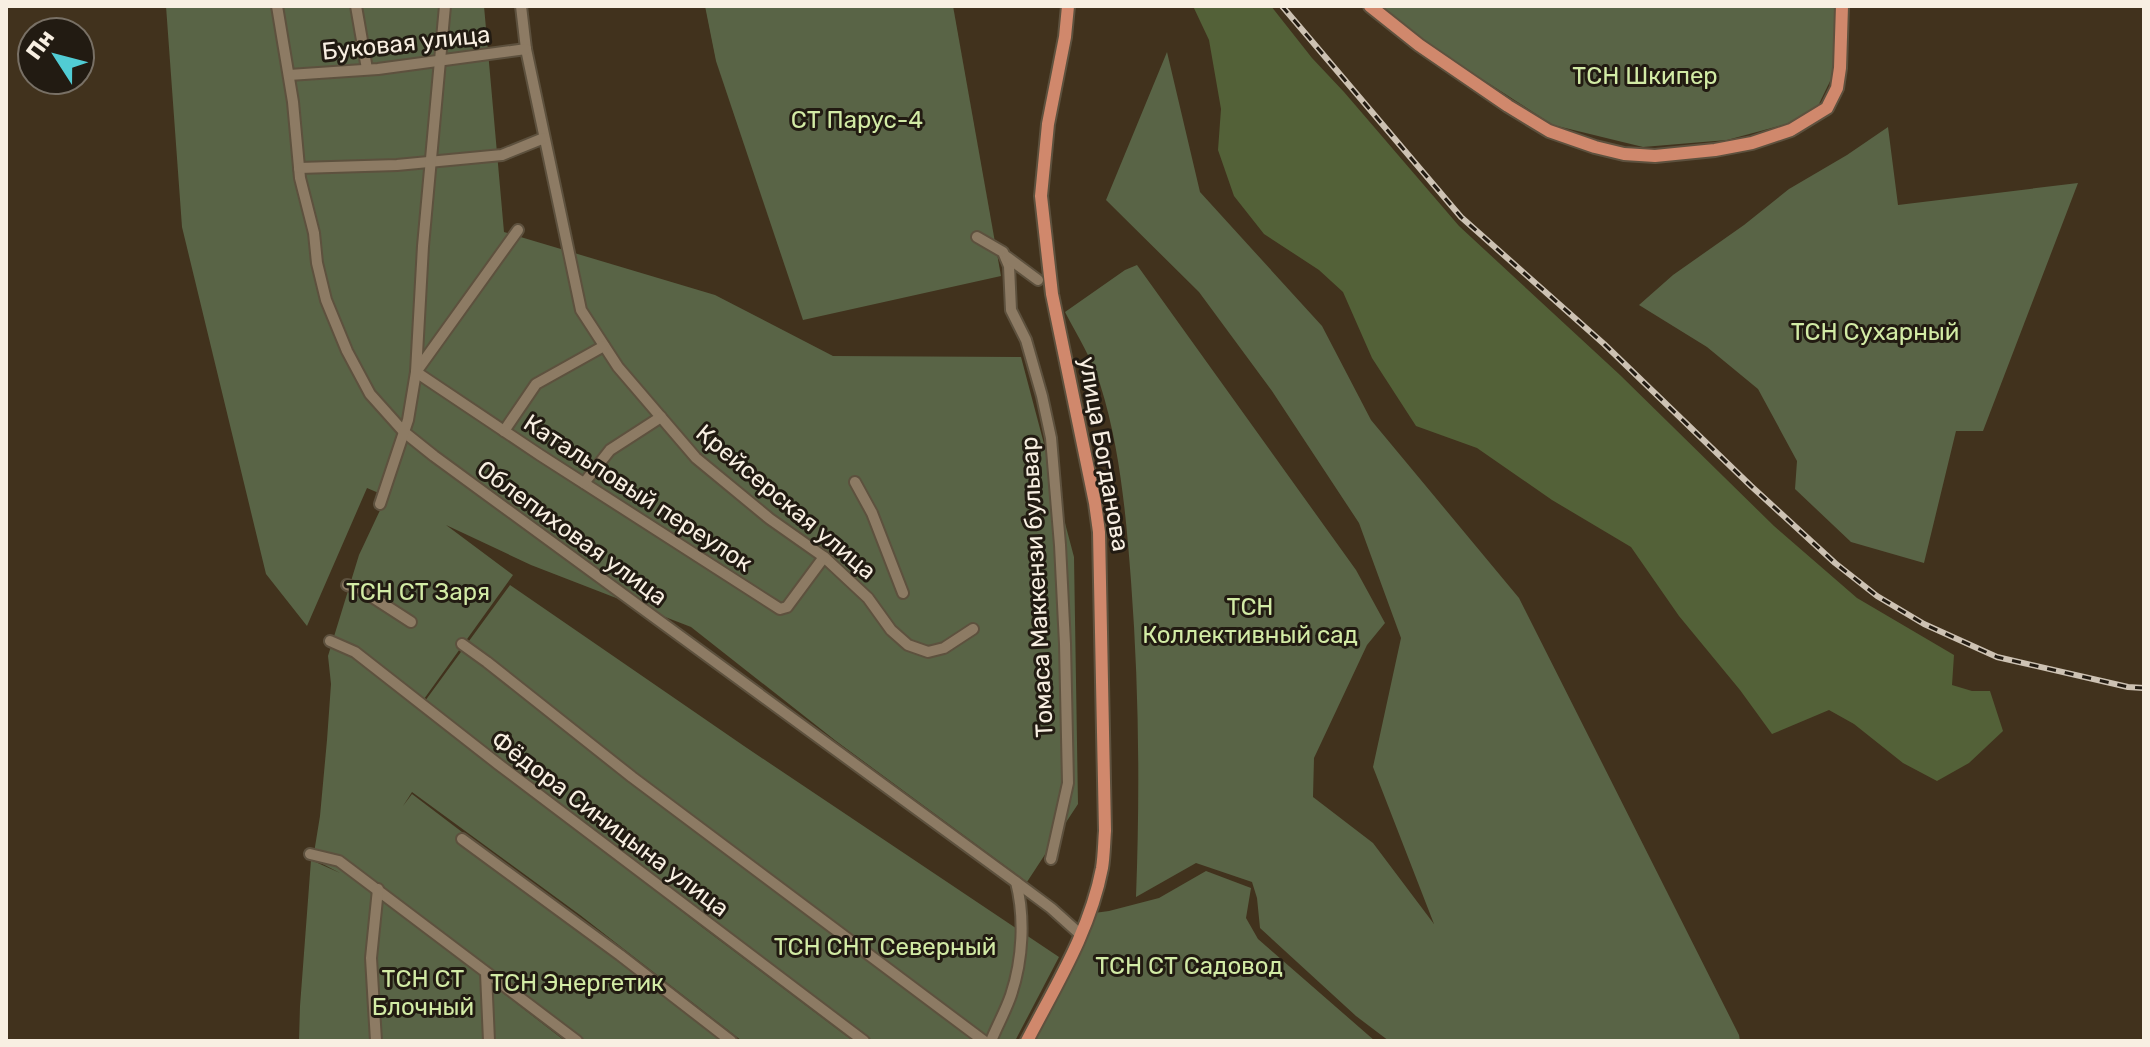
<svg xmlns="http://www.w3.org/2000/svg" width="2150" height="1047" viewBox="0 0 2150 1047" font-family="Rubik,sans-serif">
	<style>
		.green { fill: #596446 }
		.forest { fill: #536138 }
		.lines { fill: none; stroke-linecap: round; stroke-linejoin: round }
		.minor-casing { stroke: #5d513e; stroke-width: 14 }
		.major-casing { stroke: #5d513e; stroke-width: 16 }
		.minor { stroke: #8d7b64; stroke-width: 10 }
		.major { stroke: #d0886c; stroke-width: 12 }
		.rail-casing { stroke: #cdc2b3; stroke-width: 6 }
		.rail { stroke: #221b12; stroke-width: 3; stroke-dasharray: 9; stroke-linecap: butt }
		.labels { text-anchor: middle; stroke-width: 6; stroke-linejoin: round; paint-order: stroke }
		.street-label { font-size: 24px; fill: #f8efe2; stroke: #221b12 }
		.park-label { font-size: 24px; fill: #d2eba5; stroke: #221b12 }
	</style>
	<rect width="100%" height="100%" fill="#41321d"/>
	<!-- green -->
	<g class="green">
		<polygon points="166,6 484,6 504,232 715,295 833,356 1021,357 1074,557 1078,804 1027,882 836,741 691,627 531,565 446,525 513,575 419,706 702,927 853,1041 742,1041 580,915 412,792 403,806 412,794 737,1041 566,1041 566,1039 379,897 565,1041 299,1041 300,1006 311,860 340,873 313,859 320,816 327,740 331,684 328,656 359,555 382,506 388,497 367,488 307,626 266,574 182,227"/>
		<polygon points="705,6 953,6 1001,276 803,320 716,61"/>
		<polygon points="1381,6 1836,6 1834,73 1818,106 1790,123 1727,140 1643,147 1553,125 1420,39"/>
		<path d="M 1167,52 L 1200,192 L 1322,326 L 1371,420 L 1519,598 L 1739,1035 L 1740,1041 L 1389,1041 L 1356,1016 L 1260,928 L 1257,898 L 1252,882 L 1196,863 L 1136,897 C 1140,791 1139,687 1131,581 C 1126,515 1120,447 1100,384 C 1092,359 1077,335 1065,312 L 1125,270 L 1137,265 L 1356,570 L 1385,623 L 1367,645 L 1314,758 L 1313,797 L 1373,843 L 1434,924 L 1373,767 L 1401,638 L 1359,523 L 1272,391 L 1199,292 L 1106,200 Z"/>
		<polygon points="1888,127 1898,205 2078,183 1983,431 1956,431 1924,563 1851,542 1795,489 1797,461 1758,389 1707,347 1639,305 1673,275 1744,225 1789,189 1847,155"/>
		<polygon points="510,585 744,746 1059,957 1015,1041 863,1041 425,701"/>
		<polygon points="1206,871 1251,888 1246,918 1258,939 1375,1041 1037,1041 1031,1039 1094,913 1109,911 1159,898"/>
	</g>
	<!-- forest -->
	<polygon class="forest" points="1193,6 1271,6 1312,58 1344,92 1459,226 1620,375 1774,526 1857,598 1954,655 1952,685 1972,691 1990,691 2003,731 1969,763 1937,781 1903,763 1854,724 1829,710 1772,734 1740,690 1679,616 1631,547 1552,500 1477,448 1416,426 1372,358 1343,292 1319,270 1264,234 1234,196 1218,150 1221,109 1209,40"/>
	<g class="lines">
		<!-- minor casing -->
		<g class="minor-casing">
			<g id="minor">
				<polyline points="277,6 293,102 300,178 314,233 317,263 326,300 347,351 370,394 404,432 434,456 1016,882 1051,908 1081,935"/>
				<polyline points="356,6 367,69"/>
				<polyline points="521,6 526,49 581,310 618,367 696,458 770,519 824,557 868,598 891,630 908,645 928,652 944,648 973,629"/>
				<polyline points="289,75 378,69 526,49"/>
				<polyline points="299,168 397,165 502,155 544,138"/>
				<polyline points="518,230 416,372 540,455 780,609 787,607 824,557"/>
				<polyline points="977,237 1003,252 1009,266 1011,310 1026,340 1042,396 1051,438 1060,545 1065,644 1068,783 1051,859"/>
				<polyline points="1007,257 1038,280"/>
				<polyline points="504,431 536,384 604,346"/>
				<polyline points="855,482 872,513 903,593"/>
				<polyline points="584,483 610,450 661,417"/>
				<polyline points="380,504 408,420 416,372 423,246 445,6"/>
				<polyline points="347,585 360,589 411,622"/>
				<polyline points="330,641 355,652 498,764 864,1041"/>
				<polyline points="462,644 487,662 632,777 984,1041"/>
				<polyline points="462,839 620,955 731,1041"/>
				<polyline points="310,854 339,861 577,1041"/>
				<polyline points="486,973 489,1041"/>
				<polyline points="376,1041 371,958 378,889"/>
				<path d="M 991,1041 C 997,1026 1006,1010 1011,995 C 1023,959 1025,917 1016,882"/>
			</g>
		</g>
		<!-- major casing -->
		<g class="major-casing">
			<g id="major">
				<polyline points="1370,6 1419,45 1508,106 1549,131 1595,147 1624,154 1655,156 1715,150 1752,143 1791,130 1827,108 1837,88 1840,68 1842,6"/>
				<path d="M 1027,1041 C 1056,985 1090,931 1102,868 C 1104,856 1104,843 1105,831 L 1099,532 L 1095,503 L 1052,294 L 1041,196 L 1048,124 L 1065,37 L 1068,6"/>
			</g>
		</g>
		<!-- minor -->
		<use href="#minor" class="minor"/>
		<!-- major -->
		<use href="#major" class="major"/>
		<!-- rail casing -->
		<g class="rail-casing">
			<polyline id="rail" points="1282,6 1461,217 1604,344 1751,486 1835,563 1877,596 1924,624 1997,657 2128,687 2144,688"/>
		</g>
		<!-- rail -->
		<use href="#rail" class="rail"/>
	</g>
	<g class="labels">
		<!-- street labels -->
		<g class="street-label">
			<text transform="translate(406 43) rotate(-6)" y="8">Буковая улица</text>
			<text transform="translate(1104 454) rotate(80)" y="8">улица Богданова</text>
			<text transform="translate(638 493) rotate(33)" y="8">Катальповый переулок</text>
			<text transform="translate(786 502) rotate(40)" y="8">Крейсерская улица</text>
			<text transform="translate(572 533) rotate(36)" y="8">Облепиховая улица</text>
			<text transform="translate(1037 587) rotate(-93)" y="8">Томаса Маккензи бульвар</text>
			<text transform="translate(610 824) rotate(37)" y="8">Фёдора Синицына улица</text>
		</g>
		<!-- park labels -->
		<g class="park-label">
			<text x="1645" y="84">ТСН Шкипер</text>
			<text x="857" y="128">СТ Парус-4</text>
			<text x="1875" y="340">ТСН Сухарный</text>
			<text x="418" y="600">ТСН СТ Заря</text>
			<text x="1250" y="615">ТСН<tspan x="1250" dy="28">Коллективный сад</tspan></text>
			<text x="885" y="955">ТСН СНТ Северный</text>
			<text x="1189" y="974">ТСН СТ Садовод</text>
			<text x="423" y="987">ТСН СТ<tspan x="423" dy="28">Блочный</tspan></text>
			<text x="577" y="991">ТСН Энергетик</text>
		</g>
	</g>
	<!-- border -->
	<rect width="2150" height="1047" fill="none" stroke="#f8efe2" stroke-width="16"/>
	<!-- north arrow -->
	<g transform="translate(56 56) rotate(306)"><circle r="38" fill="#221b12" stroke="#787065" stroke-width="2"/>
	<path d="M0-6L14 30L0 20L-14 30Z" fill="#51ccd4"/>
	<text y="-12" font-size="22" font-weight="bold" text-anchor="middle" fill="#f8efe2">Пн</text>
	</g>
</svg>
